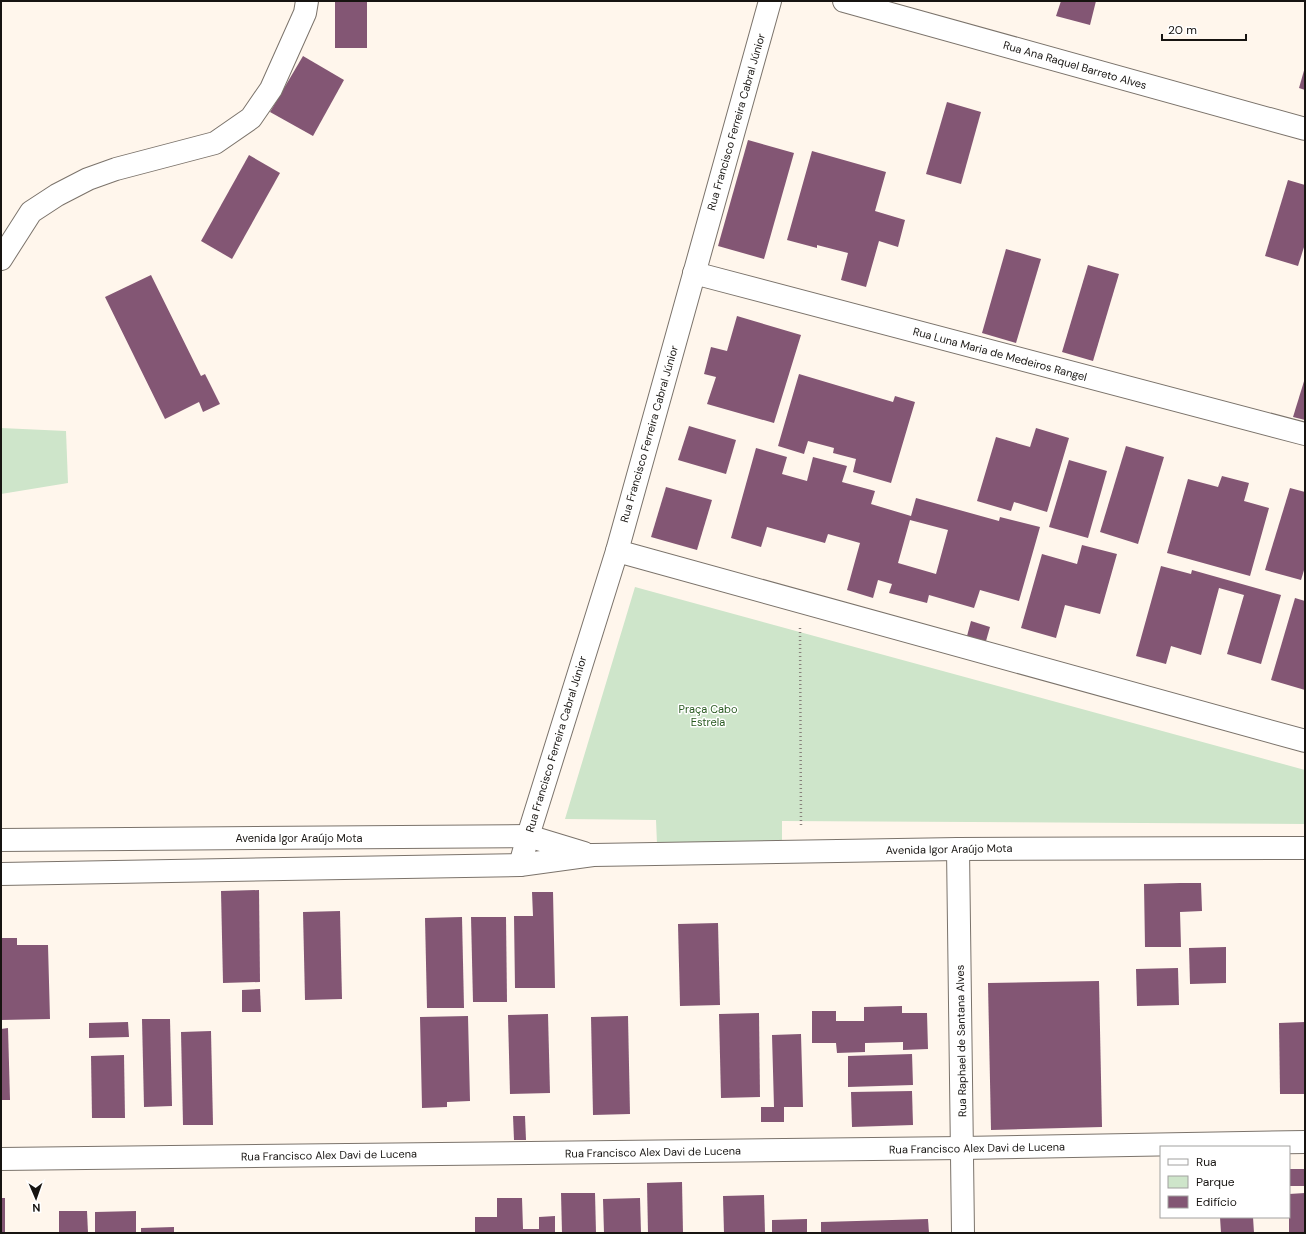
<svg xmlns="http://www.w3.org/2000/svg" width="1306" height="1234" viewBox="0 0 1306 1234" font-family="'DM Sans',sans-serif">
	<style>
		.park { fill: #cee5ca }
		.building { fill: #835674; fill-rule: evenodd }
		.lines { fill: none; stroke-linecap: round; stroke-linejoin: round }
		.minor-casing { stroke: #7b736b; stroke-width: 24 }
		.path { stroke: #88827c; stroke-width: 2.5; stroke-dasharray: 1 3; stroke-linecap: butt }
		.minor { stroke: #fff; stroke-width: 22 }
		.labels { text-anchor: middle; stroke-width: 3; stroke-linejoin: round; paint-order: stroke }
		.street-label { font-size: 11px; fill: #171411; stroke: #fff }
		.park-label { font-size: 11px; fill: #2a5b22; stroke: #fff }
	</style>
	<rect width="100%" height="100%" fill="#fff6ec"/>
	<!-- park -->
	<g class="park">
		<polygon points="1,428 66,431 68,483 1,494"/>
		<polygon points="635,587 1305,770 1305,824 782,821 782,842 657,844 656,820 565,819"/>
	</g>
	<!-- building -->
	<g class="building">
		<rect x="335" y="1" width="32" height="47"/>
		<polygon points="1061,1 1096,1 1090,25 1056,16"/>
		<polygon points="303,56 344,80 313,136 270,112"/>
		<polygon points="1305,67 1305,90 1299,88"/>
		<polygon points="947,102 981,112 961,184 926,174"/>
		<polygon points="748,140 794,153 764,259 718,246"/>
		<polygon points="812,151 886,172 875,211 905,220 898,247 879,241 866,287 841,280 848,253 817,245 817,248 787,240"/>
		<polygon points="249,155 280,173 232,259 201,241"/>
		<polygon points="1288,180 1305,185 1305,244 1298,266 1265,256"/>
		<polygon points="1006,249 1041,259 1016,343 982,333"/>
		<polygon points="1088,265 1119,274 1093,361 1062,352"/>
		<polygon points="151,275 201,376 205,374 220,404 203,412 199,402 165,419 105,297"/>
		<polygon points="737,316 801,335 774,423 707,404 716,377 704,374 711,347 727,351"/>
		<polygon points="799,374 893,402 895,396 915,402 891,483 853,472 856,459 833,453 834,448 808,441 804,454 778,446"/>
		<polygon points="1305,378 1305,420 1293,417"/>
		<polygon points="689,426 736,440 726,474 678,460"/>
		<polygon points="1036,428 1069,438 1047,512 1014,502 1011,511 977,501 996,437 1030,447"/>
		<polygon points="1126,446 1164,457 1138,544 1100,532"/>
		<path d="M 756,448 L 787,457 L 782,474 L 807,481 L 813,457 L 847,466 L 842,482 L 875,491 L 871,504 L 911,516 L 916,498 L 999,521 L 1000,517 L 1040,527 L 1019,601 L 980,590 L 974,608 L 929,595 L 927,603 L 889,593 L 892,584 L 878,580 L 873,598 L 847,590 L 860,543 L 828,534 L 825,543 L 767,527 L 761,547 L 731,538 ZM 910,520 L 948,530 L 936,574 L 898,563 Z"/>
		<polygon points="1069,460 1107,471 1088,538 1049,527"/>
		<polygon points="1222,476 1249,483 1244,501 1269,508 1250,576 1167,553 1188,479 1218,487"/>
		<polygon points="666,487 712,500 697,550 651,537"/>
		<polygon points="1290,488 1305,492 1305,567 1301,580 1265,570"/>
		<polygon points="1082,545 1117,554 1100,614 1065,605 1056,638 1021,628 1042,554 1077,564"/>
		<polygon points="1161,566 1191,574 1192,570 1281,595 1261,664 1227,654 1244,595 1219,588 1201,655 1171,646 1166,664 1136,656"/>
		<polygon points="1295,598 1305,601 1305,690 1271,680"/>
		<polygon points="971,621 990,627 986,641 967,636"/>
		<polygon points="1180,883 1201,883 1202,911 1180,912 1181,947 1145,947 1144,884"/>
		<polygon points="259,890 260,982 223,983 221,891"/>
		<polygon points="532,892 553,892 555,988 515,988 514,916 533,916"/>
		<polygon points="340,911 342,999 305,1000 303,912"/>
		<polygon points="462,917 464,1008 427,1008 425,918"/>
		<polygon points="471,917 506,917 507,1002 473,1002"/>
		<polygon points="718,923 720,1005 680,1006 678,924"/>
		<polygon points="1,938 17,938 17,945 48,945 50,1019 1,1020"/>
		<polygon points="1226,947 1226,983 1190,984 1189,948"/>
		<polygon points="1178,968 1179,1005 1137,1006 1136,969"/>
		<polygon points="1099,981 1102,1127 991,1130 988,983"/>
		<polygon points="260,989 261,1012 242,1012 242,990"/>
		<polygon points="902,1006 902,1013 927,1013 928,1049 903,1050 903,1042 865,1043 865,1052 837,1053 836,1043 812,1043 812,1011 836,1011 836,1021 864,1021 864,1007"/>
		<polygon points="759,1013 760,1097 721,1098 719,1014"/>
		<polygon points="548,1014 550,1093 510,1094 508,1015"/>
		<polygon points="468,1016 470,1101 447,1102 447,1107 422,1108 420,1017"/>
		<polygon points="628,1016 630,1114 593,1115 591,1017"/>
		<polygon points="142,1019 170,1019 172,1106 144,1107"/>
		<polygon points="128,1022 129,1037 89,1038 89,1023"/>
		<polygon points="1305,1022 1305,1094 1280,1094 1279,1023"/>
		<polygon points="8,1028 10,1100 1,1100 1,1029"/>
		<polygon points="211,1031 213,1125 183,1125 181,1032"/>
		<polygon points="801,1034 803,1107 784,1107 784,1122 761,1122 761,1107 774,1107 772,1035"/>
		<polygon points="912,1054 913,1085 848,1087 848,1056"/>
		<polygon points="124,1055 125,1118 92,1118 91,1056"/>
		<polygon points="912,1091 913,1125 852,1127 851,1092"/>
		<polygon points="513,1116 525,1116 526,1140 514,1140"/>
		<rect x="1289" y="1169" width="16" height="17"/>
		<polygon points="682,1182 683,1233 648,1233 647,1183"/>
		<polygon points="561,1193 595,1193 596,1233 562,1233"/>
		<polygon points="1305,1193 1305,1233 1289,1233 1289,1194"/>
		<polygon points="764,1195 765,1233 724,1233 723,1196"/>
		<rect x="1" y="1198" width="4" height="35"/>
		<polygon points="497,1198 522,1198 523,1229 539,1229 539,1217 555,1216 555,1233 475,1233 475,1217 497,1217"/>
		<polygon points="640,1198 641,1233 604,1233 603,1199"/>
		<polygon points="59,1211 87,1211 88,1233 59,1233"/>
		<polygon points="136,1211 136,1233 95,1233 95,1212"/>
		<polygon points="1220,1217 1253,1217 1254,1233 1221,1233"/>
		<polygon points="807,1219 807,1233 772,1233 772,1220"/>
		<polygon points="928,1219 929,1233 821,1233 821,1222"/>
		<polygon points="174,1227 174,1233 141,1233 141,1228"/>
	</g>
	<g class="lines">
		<!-- minor casing -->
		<g class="minor-casing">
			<g id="minor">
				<polyline points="844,1 1305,129"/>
				<polyline points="1,259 31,212 57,195 88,179 116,169 215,143 251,118 271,89 305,13 307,1"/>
				<polyline points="694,273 1305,434"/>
				<polyline points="617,551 1305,741"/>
				<polyline points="1,840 528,836 584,853"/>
				<polyline points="958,849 963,1233"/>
				<polyline points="520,865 528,836 617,551 770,1"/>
				<polyline points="1,874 520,865 593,855 958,849 1305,848"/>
				<polyline points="1,1159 962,1148 1305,1142"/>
			</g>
		</g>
		<!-- path -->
		<polyline class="path" points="800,628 801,827"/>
		<!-- minor -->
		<use href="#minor" class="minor"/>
	</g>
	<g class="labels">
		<!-- street labels -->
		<g class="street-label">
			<text transform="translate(1075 65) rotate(16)" y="4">Rua Ana Raquel Barreto Alves</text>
			<text transform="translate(736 122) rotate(-74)" y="4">Rua Francisco Ferreira Cabral Júnior</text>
			<text transform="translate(1000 354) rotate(15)" y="4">Rua Luna Maria de Medeiros Rangel</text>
			<text transform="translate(649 434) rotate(-74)" y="4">Rua Francisco Ferreira Cabral Júnior</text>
			<text transform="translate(556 744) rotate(-73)" y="4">Rua Francisco Ferreira Cabral Júnior</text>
			<text x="299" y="842">Avenida Igor Araújo Mota</text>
			<text transform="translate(949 849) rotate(-1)" y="4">Avenida Igor Araújo Mota</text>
			<text transform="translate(961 1041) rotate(-91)" y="4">Rua Raphael de Santana Alves</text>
			<text transform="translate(977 1148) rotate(-1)" y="4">Rua Francisco Alex Davi de Lucena</text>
			<text transform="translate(653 1152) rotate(-1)" y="4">Rua Francisco Alex Davi de Lucena</text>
			<text transform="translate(329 1155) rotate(-1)" y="4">Rua Francisco Alex Davi de Lucena</text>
		</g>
		<!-- park labels -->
		<g class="park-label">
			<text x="708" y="713">Praça Cabo<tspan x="708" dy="13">Estrela</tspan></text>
		</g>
	</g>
	<!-- border -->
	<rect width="1306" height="1234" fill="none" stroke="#171411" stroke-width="4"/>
	<!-- legend -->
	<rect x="1160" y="1146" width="130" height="72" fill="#ffffff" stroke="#a2a1a0"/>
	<rect x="1168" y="1159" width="20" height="6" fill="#ffffff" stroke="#a2a1a0"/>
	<text x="1196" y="1166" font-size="12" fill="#171411">Rua</text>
	<rect x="1168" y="1176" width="20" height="12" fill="#cee5ca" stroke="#a2a1a0"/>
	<text x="1196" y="1186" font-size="12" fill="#171411">Parque</text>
	<rect x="1168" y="1196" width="20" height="12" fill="#835674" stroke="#a2a1a0"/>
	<text x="1196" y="1206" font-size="12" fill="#171411">Edifício</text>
	<!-- north arrow -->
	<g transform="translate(36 1198) rotate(178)" stroke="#ffffff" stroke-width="3" paint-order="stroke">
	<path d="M0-3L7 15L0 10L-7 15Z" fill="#171411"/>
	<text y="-6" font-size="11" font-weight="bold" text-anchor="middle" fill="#171411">N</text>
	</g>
	<!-- scale -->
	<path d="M1162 34v6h84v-6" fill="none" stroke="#171411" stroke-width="2"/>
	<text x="1168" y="34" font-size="12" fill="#171411" stroke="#ffffff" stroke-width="3" paint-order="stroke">20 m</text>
</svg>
